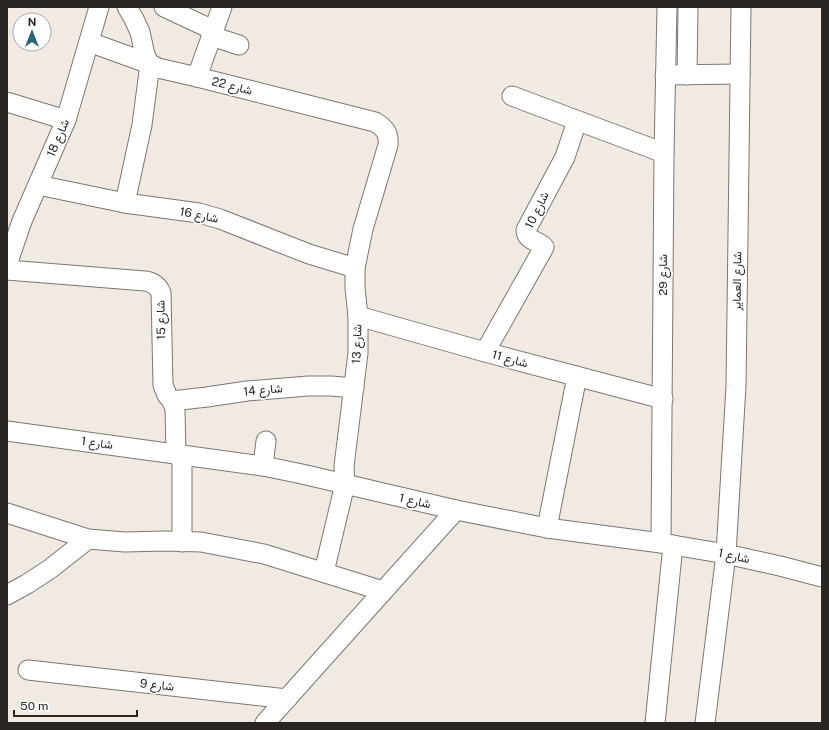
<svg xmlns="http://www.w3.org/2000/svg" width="829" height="730" viewBox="0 0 829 730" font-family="'Public Sans',Vazirmatn,sans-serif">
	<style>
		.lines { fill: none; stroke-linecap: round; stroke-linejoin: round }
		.street-casing { stroke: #7d7670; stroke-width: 21 }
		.street { stroke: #fff; stroke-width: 19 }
		.labels { text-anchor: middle; stroke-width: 3.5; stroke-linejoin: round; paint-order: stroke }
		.street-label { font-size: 12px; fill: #282522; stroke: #fff }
	</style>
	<rect width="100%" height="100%" fill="#f1eae3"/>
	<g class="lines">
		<!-- street casing -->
		<g class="street-casing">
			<g id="street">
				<path d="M 127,7 L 134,19 L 140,32 L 145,55 L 150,64 L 158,68 L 197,77 L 375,122 C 385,128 389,133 388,145 L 363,229 L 355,268 L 355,288 L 358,316 L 358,353 L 344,466 L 345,484 L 324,572"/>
				<polyline points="164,7 213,30"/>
				<polyline points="211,36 239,45"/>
				<polyline points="89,42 150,64 142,125 125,203"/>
				<polyline points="665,75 740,74"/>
				<polyline points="687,75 688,7"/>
				<polyline points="197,77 222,7"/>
				<polyline points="512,96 664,153"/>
				<polyline points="7,102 66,120"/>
				<polyline points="38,185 125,203 199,213 220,219 309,254 355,268"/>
				<polyline points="7,265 22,221 66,120 99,7"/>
				<path d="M 7,270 L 145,281 C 153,282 158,286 161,293 L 163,385 L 167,395 L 172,401 L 175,409 L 176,455"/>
				<polyline points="358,316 485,352 663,399"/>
				<path d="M 485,352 L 543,249 L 544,247 C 538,240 526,241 526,230 L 565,157 L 577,121"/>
				<polyline points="172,401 207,397 247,391 308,386 331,386 354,388"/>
				<polyline points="7,431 263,466 302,474 456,510 547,528 661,543 726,554 780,566 822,577"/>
				<polyline points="263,466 266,441"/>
				<polyline points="7,513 88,539 125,542 165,541 201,542 264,554 383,591"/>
				<polyline points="547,528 577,376"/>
				<polyline points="182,542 182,456"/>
				<polyline points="661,543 664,153 667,7"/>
				<polyline points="7,595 27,584 50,569 88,539"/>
				<polyline points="28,670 287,699"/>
				<polyline points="265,723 456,510"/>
				<polyline points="655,723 673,545"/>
				<polyline points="705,723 726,554 736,386 741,7"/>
			</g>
		</g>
		<!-- street -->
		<use href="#street" class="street"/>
	</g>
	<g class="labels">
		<!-- street labels -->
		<g class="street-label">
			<text transform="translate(232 86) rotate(14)" y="4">شارع 22</text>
			<text transform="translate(58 138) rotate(-67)" y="4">شارع 18</text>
			<text transform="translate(537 210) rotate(-64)" y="4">شارع 10</text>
			<text transform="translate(199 215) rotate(11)" y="4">شارع 16</text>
			<text transform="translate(663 275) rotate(-90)" y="4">شارع 29</text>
			<text transform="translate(737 281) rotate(-89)" y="4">شارع العماير</text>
			<text transform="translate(161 320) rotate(-91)" y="4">شارع 15</text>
			<text transform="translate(357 344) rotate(-88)" y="4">شارع 13</text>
			<text transform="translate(510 359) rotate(15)" y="4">شارع 11</text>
			<text transform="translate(263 390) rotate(-5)" y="4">شارع 14</text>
			<text transform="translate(97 443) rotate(8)" y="4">شارع 1</text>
			<text transform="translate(415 501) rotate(13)" y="4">شارع 1</text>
			<text transform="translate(734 556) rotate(12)" y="4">شارع 1</text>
			<text transform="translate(157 685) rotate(6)" y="4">شارع 9</text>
		</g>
	</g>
	<!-- border -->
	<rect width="829" height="730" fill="none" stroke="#282522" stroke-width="16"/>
	<!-- north arrow -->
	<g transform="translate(32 32)"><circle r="19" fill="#ffffff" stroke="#a9a8a7"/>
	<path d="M0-3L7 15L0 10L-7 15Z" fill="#25647a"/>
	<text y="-6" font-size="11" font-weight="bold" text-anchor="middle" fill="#282522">N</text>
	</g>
	<!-- scale -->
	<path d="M14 710v6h123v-6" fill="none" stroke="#282522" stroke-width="2"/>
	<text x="20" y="710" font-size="12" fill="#282522" stroke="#ffffff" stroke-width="3" paint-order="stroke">50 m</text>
</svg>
